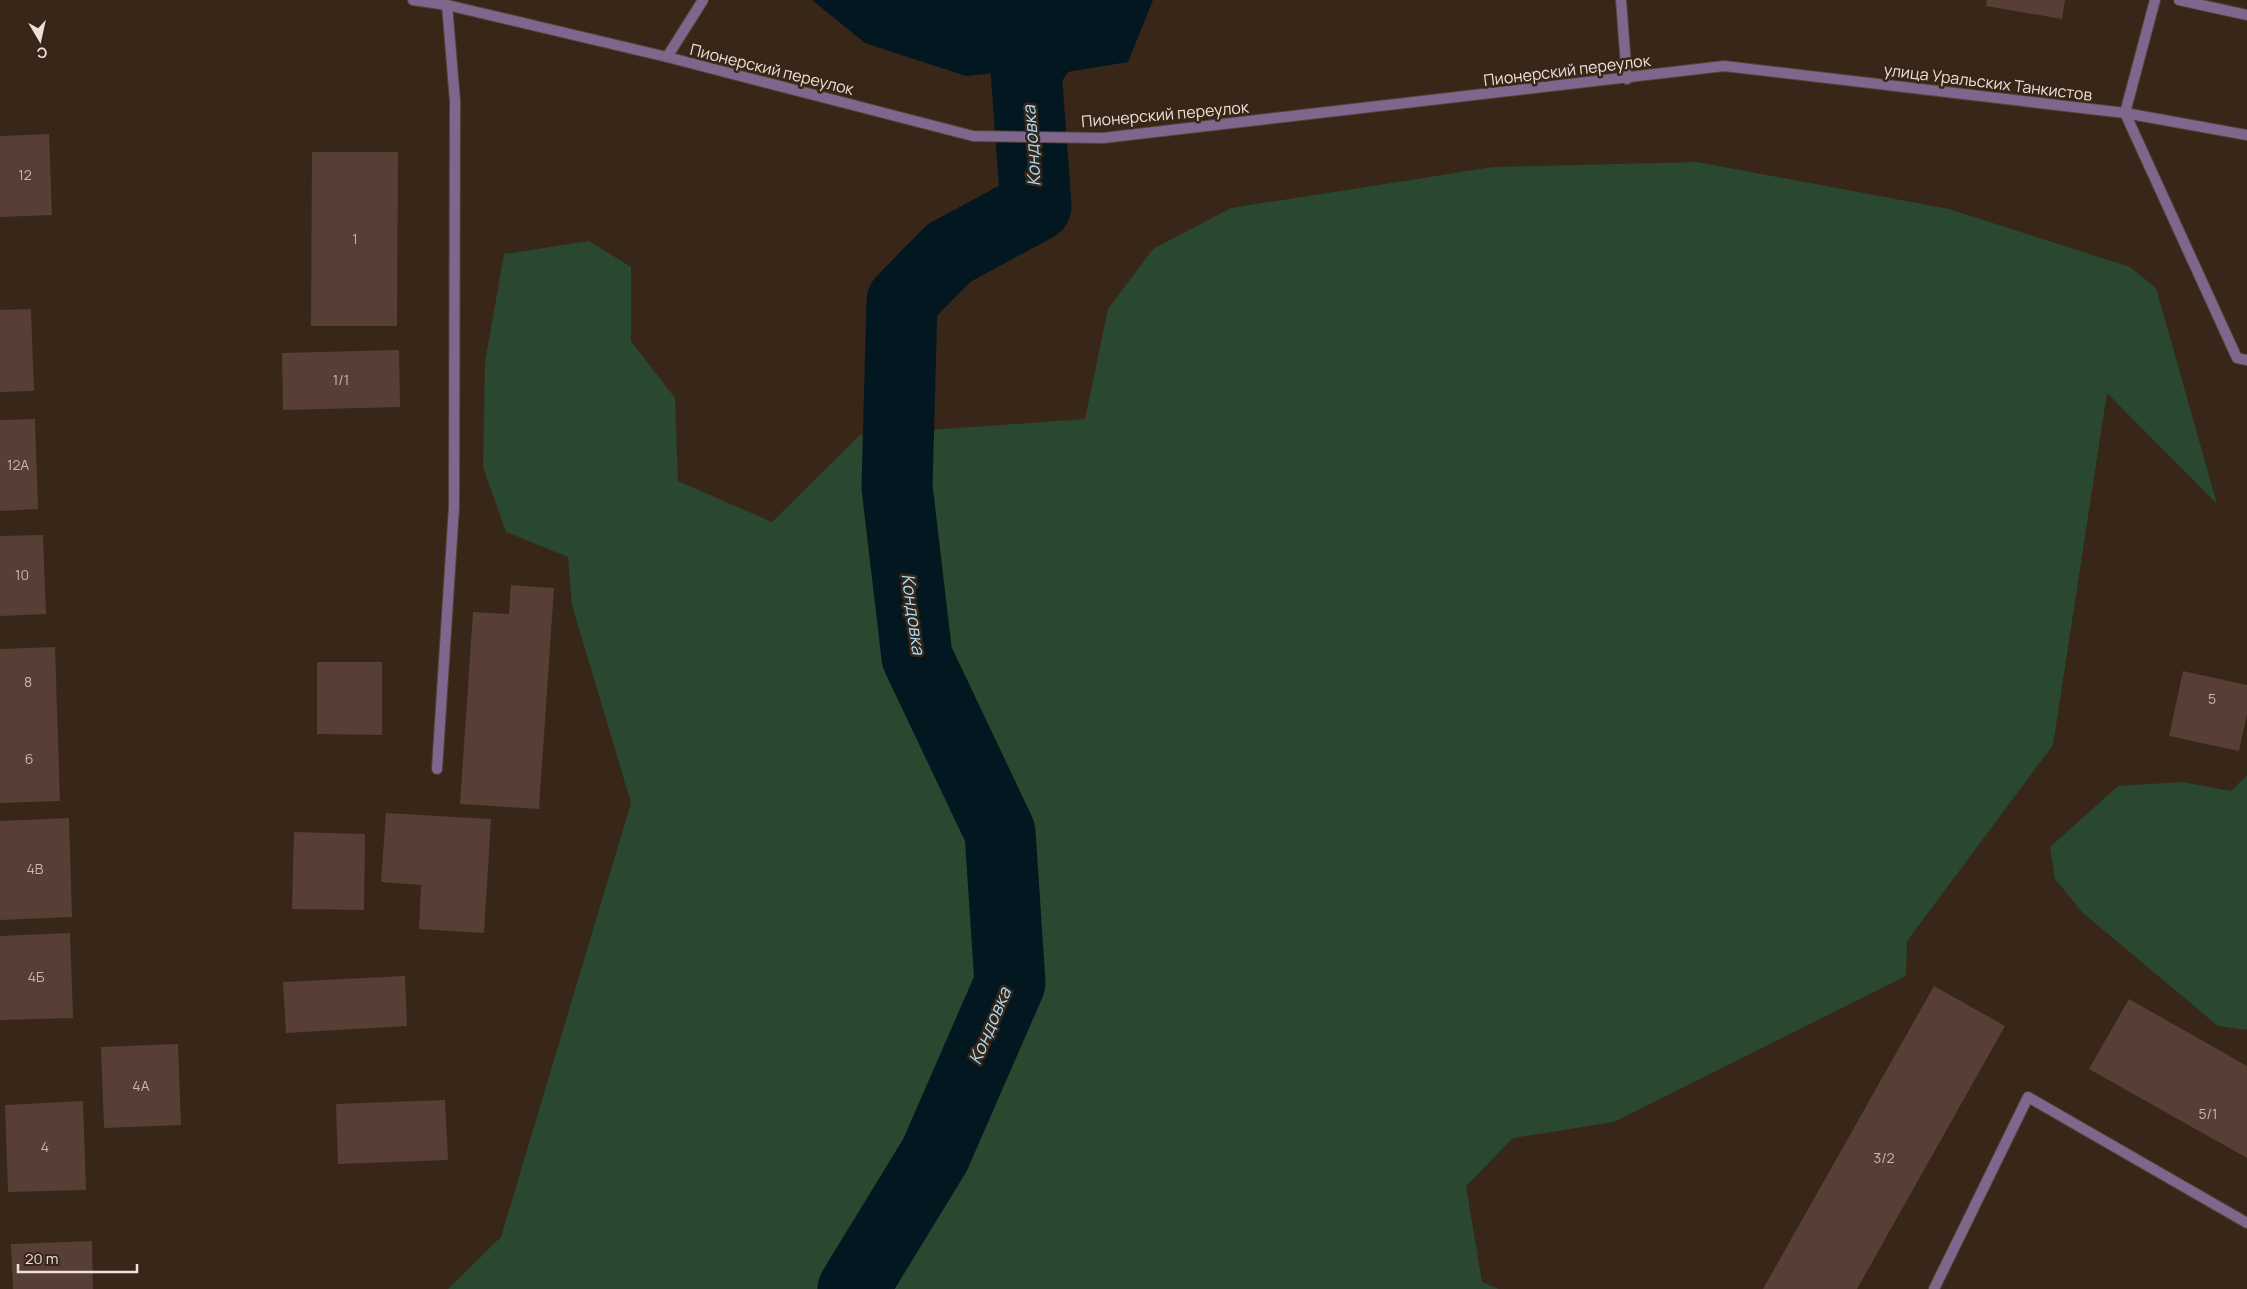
<svg xmlns="http://www.w3.org/2000/svg" width="2247" height="1289" viewBox="0 0 2247 1289" font-family="Manrope,sans-serif">
	<style>
		.green { fill: #2a472f }
		.water { fill: #031720 }
		.lines { fill: none; stroke-linecap: round; stroke-linejoin: round }
		.river { stroke: #031720; stroke-width: 71 }
		.building { fill: #573f36 }
		.lane-casing { stroke: #554437; stroke-width: 12 }
		.street-casing { stroke: #554437; stroke-width: 12 }
		.lane { stroke: #7d678d; stroke-width: 10 }
		.street { stroke: #7d678d; stroke-width: 10 }
		.labels { text-anchor: middle; stroke-width: 5; stroke-linejoin: round; paint-order: stroke }
		.number-label { font-size: 14px; fill: #c8b8b0 }
		.street-label { font-size: 16px; fill: #eee1d8; stroke: #382618 }
		.water-label { font-size: 18px; font-style: italic; fill: #a8defa; stroke: #382618 }
	</style>
	<rect width="100%" height="100%" fill="#382618"/>
	<!-- green -->
	<g class="green">
		<polygon points="1697,162 1949,209 2130,267 2156,288 2217,504 2107,393 2053,745 1907,941 1906,976 1614,1122 1513,1138 1466,1186 1482,1282 1499,1289 448,1289 501,1237 631,803 572,605 568,557 506,532 483,467 485,362 504,254 589,241 631,267 631,341 675,398 678,481 772,522 860,435 1085,419 1108,309 1153,249 1231,208 1493,167"/>
		<polygon points="2247,775 2247,1030 2218,1026 2083,913 2055,879 2050,847 2118,786 2182,782 2231,791"/>
	</g>
	<!-- water -->
	<polygon class="water" points="812,0 1153,0 1128,62 1049,75 1026,70 966,76 865,43"/>
	<g class="lines">
		<!-- river -->
		<polyline class="river" points="853,1289 935,1155 1010,983 1000,832 917,657 897,487 902,301 949,253 1036,206 1026,70 1076,0"/>
	</g>
	<!-- building -->
	<g class="building">
		<polygon points="1987,0 2065,0 2062,19 1986,6"/>
		<polygon points="49,134 52,215 0,217 0,136"/>
		<polygon points="312,152 398,152 397,326 311,326"/>
		<polygon points="31,309 34,391 0,392 0,310"/>
		<polygon points="399,350 400,407 283,410 282,353"/>
		<polygon points="35,419 38,509 0,511 0,420"/>
		<polygon points="43,535 46,614 0,616 0,536"/>
		<polygon points="511,585 554,588 539,809 460,804 473,612 509,614"/>
		<polygon points="55,647 60,801 0,803 0,649"/>
		<polygon points="317,662 382,662 382,735 317,734"/>
		<polygon points="2183,671 2247,685 2247,714 2239,751 2169,736"/>
		<polygon points="386,813 491,819 484,933 419,929 421,885 381,882"/>
		<polygon points="69,818 72,917 0,920 0,821"/>
		<polygon points="294,832 365,834 364,910 292,909"/>
		<polygon points="70,933 73,1018 0,1020 0,936"/>
		<polygon points="405,976 407,1026 286,1033 283,982"/>
		<polygon points="1934,986 2005,1026 1857,1289 1763,1289"/>
		<polygon points="2129,999 2247,1066 2247,1158 2089,1069"/>
		<polygon points="178,1044 181,1125 104,1128 101,1047"/>
		<polygon points="445,1100 448,1160 338,1164 336,1104"/>
		<polygon points="83,1101 86,1190 8,1192 5,1105"/>
		<polygon points="92,1241 93,1289 13,1289 11,1244"/>
	</g>
	<g class="lines">
		<!-- lane casing -->
		<g class="lane-casing">
			<g id="lane">
				<polyline points="2155,0 2125,113 2237,358 2247,360"/>
				<polyline points="2179,0 2247,15"/>
				<polyline points="437,769 454,507 455,101 447,5"/>
				<polyline points="1934,1289 2028,1097 2247,1223"/>
			</g>
		</g>
		<!-- street casing -->
		<g class="street-casing">
			<g id="street">
				<polyline points="413,0 447,5 667,57 973,136 1103,138 1724,66 2125,113 2247,135"/>
				<polyline points="1621,0 1627,79"/>
				<polyline points="667,57 703,0"/>
			</g>
		</g>
		<!-- lane -->
		<use href="#lane" class="lane"/>
		<!-- street -->
		<use href="#street" class="street"/>
	</g>
	<g class="labels">
		<!-- number labels -->
		<g class="number-label">
			<text x="25" y="180">12</text>
			<text x="355" y="244">1</text>
			<text x="341" y="385">1/1</text>
			<text x="18" y="470">12А</text>
			<text x="22" y="580">10</text>
			<text x="28" y="687">8</text>
			<text x="2212" y="704">5</text>
			<text x="29" y="764">6</text>
			<text x="35" y="874">4В</text>
			<text x="36" y="982">4Б</text>
			<text x="141" y="1091">4А</text>
			<text x="2208" y="1119">5/1</text>
			<text x="45" y="1152">4</text>
			<text x="1884" y="1163">3/2</text>
		</g>
		<!-- street labels -->
		<g class="street-label">
			<text transform="translate(772 69) rotate(14)" y="6">Пионерский переулок</text>
			<text transform="translate(1567 70) rotate(-7)" y="6">Пионерский переулок</text>
			<text transform="translate(1988 82) rotate(7)" y="6">улица Уральских Танкистов</text>
			<text transform="translate(1165 114) rotate(-5)" y="6">Пионерский переулок</text>
		</g>
		<!-- water labels -->
		<g class="water-label">
			<text transform="translate(1032 146) rotate(-94)" y="6">Кондовка</text>
			<text transform="translate(913 614) rotate(82)" y="6">Кондовка</text>
			<text transform="translate(990 1026) rotate(-67)" y="6">Кондовка</text>
		</g>
	</g>
	<!-- north arrow -->
	<g transform="translate(40 40) rotate(171)" stroke="#382618" stroke-width="4" paint-order="stroke">
	<path d="M0-4L9 19L0 12L-9 19Z" fill="#eee1d8"/>
	<text y="-8" font-size="14" font-weight="bold" text-anchor="middle" fill="#eee1d8">С</text>
	</g>
	<!-- scale -->
	<path d="M18 1264v8h119v-8" fill="none" stroke="#eee1d8" stroke-width="2.5"/>
	<text x="25" y="1264" font-size="15" fill="#eee1d8" stroke="#382618" stroke-width="4" paint-order="stroke">20 m</text>
</svg>
